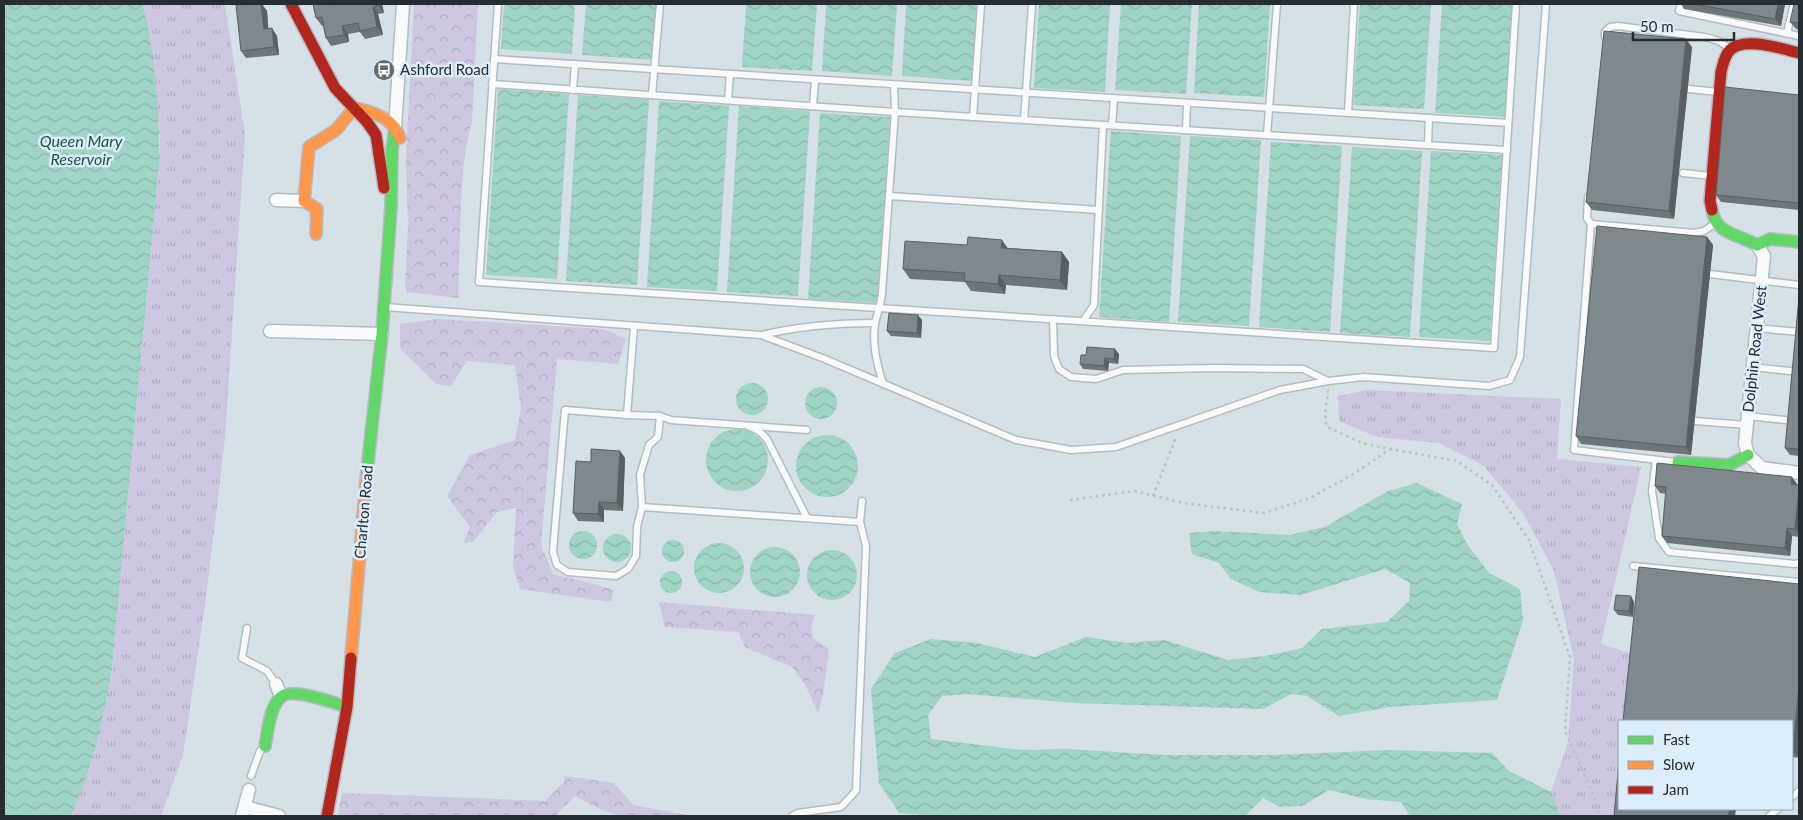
<svg xmlns="http://www.w3.org/2000/svg" width="1803" height="820" viewBox="0 0 1803 820" font-family="Lato,sans-serif">
	<style>
		.grass { fill: url(#grass-tufts) }
		.forest { fill: url(#forest-crowns) }
		.water { fill: url(#water-waves) }
		.lines { fill: none; stroke-linecap: round; stroke-linejoin: round }
		.lane-casing { stroke: #b4bcc2; stroke-width: 9 }
		.street-casing { stroke: #b4bcc2; stroke-width: 15 }
		.fast-casing { stroke: #b4bcc2; stroke-width: 14 }
		.slow-casing { stroke: #b4bcc2; stroke-width: 14 }
		.jam-casing { stroke: #b4bcc2; stroke-width: 14 }
		.path { stroke: #bcc1c4; stroke-width: 2.5; stroke-dasharray: 2.5 4; stroke-linecap: butt }
		.lane { stroke: #f9fafb; stroke-width: 6 }
		.street { stroke: #f9fafb; stroke-width: 12 }
		.fast { stroke: #63d668; stroke-width: 11 }
		.slow { stroke: #ff974d; stroke-width: 11 }
		.jam { stroke: #b3261e; stroke-width: 11 }
		.wall { fill: #6d7578 }
		.shaded-wall { fill: #595f62 }
		.building { fill: #7f888c; stroke: #595f62 }
		.labels { text-anchor: middle; stroke-width: 5; stroke-linejoin: round; paint-order: stroke }
		.poi-label { font-size: 15px; fill: #252c32; stroke: #dceefc; text-anchor: start }
		.street-label { font-size: 15px; fill: #252c32; stroke: #dceefc }
		.water-label { font-size: 16px; font-style: italic; fill: #195344; stroke: #dceefc }
	</style>
	<defs>
		<pattern id="grass-tufts" width="24" height="20" patternUnits="userSpaceOnUse" patternTransform="scale(1.25)"><rect width="24" height="20" fill="#cdc8e0"/><path d="M3 7l-1-3M5 7V3M7 7l1-3M15 17l-1-3M17 17v-4M19 17l1-3" fill="none" stroke="#b0acc1"/></pattern>
		<pattern id="forest-crowns" width="20" height="18" patternUnits="userSpaceOnUse" patternTransform="scale(1.25)"><rect width="20" height="18" fill="#cdc8e0"/><path d="M2 6a3 3 0 1 1 6 0M12 15a3 3 0 1 1 6 0" fill="none" stroke="#b0acc1"/></pattern>
		<pattern id="water-waves" width="16" height="10" patternUnits="userSpaceOnUse" patternTransform="scale(1.25)"><rect width="16" height="10" fill="#9fd4c6"/><path d="M0 5q4-4 8 0t8 0" fill="none" stroke="#89b6ab"/></pattern>
	</defs>
	<rect width="100%" height="100%" fill="#d5e0e7"/>
	<!-- grass -->
	<g class="grass">
		<path d="M 143,4 L 225,4 L 245,135 L 225,438 L 206,598 L 183,755 L 161,816 L 71,816 C 91,768 104,719 112,668 L 159,164 L 160,139 L 155,72 Z"/>
		<polygon points="1367,390 1561,399 1557,459 1641,467 1601,644 1636,655 1630,721 1619,721 1620,816 1561,816 1551,792 1568,742 1574,660 1554,571 1523,513 1483,465 1438,443 1377,437 1339,421 1338,396"/>
	</g>
	<!-- forest -->
	<g class="forest">
		<polygon points="414,4 478,4 472,122 465,151 461,200 458,298 407,292 405,287 408,225 406,155"/>
		<polygon points="438,319 603,329 626,339 618,364 557,359 541,545 553,574 594,584 614,590 611,602 520,589 513,567 516,508 497,512 473,542 463,543 470,527 447,496 470,455 515,440 521,408 515,365 467,361 451,386 436,384 400,348 400,324"/>
		<polygon points="659,602 815,615 811,627 813,638 829,649 823,695 818,713 805,684 792,667 745,647 738,632 665,627"/>
		<polygon points="565,776 614,783 633,805 692,816 619,816 600,809 575,796 555,816 338,816 342,793 545,801 564,782"/>
	</g>
	<!-- water -->
	<g class="water">
		<path d="M 4,4 L 143,4 C 155,56 160,110 159,164 L 112,668 C 104,719 92,768 71,816 L 4,816 Z"/>
		<polygon points="504,4 575,4 572,54 501,49"/>
		<polygon points="586,4 657,4 653,60 582,55"/>
		<polygon points="746,4 817,4 812,71 742,67"/>
		<polygon points="826,4 897,4 892,76 822,71"/>
		<polygon points="906,4 977,4 972,81 902,76"/>
		<polygon points="1039,4 1110,4 1105,92 1034,88"/>
		<polygon points="1121,4 1192,4 1186,94 1115,90"/>
		<polygon points="1199,4 1270,4 1264,97 1194,93"/>
		<polygon points="1360,4 1431,4 1424,109 1353,105"/>
		<polygon points="1442,4 1513,4 1506,117 1435,113"/>
		<polygon points="498,89 569,94 557,279 486,275"/>
		<polygon points="578,95 649,99 637,285 566,281"/>
		<polygon points="659,101 729,106 717,291 647,287"/>
		<polygon points="739,106 810,111 798,296 727,292"/>
		<polygon points="820,113 890,117 878,303 808,299"/>
		<polygon points="1111,131 1181,136 1169,322 1099,317"/>
		<polygon points="1190,136 1261,140 1249,326 1178,322"/>
		<polygon points="1271,142 1342,146 1330,332 1259,327"/>
		<polygon points="1352,147 1422,151 1410,337 1340,333"/>
		<polygon points="1431,151 1502,155 1490,341 1419,337"/>
		<circle cx="752" cy="399" r="16"/>
		<circle cx="821" cy="403" r="16"/>
		<circle cx="737" cy="460" r="31"/>
		<circle cx="827" cy="466" r="31"/>
		<polygon points="1417,483 1462,504 1457,524 1467,544 1489,573 1520,589 1523,620 1497,700 1390,707 1339,716 1307,696 1291,694 1263,709 1074,703 968,694 942,696 928,715 931,739 1023,750 1066,749 1166,755 1278,755 1388,750 1492,753 1509,771 1551,792 1561,816 1410,816 1401,802 1366,799 1329,790 1302,806 1280,807 1263,798 1245,816 936,816 899,813 879,783 871,689 895,653 931,639 977,643 1035,657 1086,637 1127,643 1164,640 1228,660 1265,656 1302,648 1322,629 1387,622 1409,601 1410,583 1385,569 1301,595 1259,592 1231,579 1219,563 1192,554 1189,533 1215,531 1290,535 1325,527 1388,491"/>
		<circle cx="583" cy="545" r="14"/>
		<circle cx="617" cy="548" r="14"/>
		<circle cx="673" cy="551" r="11"/>
		<circle cx="719" cy="568" r="25"/>
		<circle cx="775" cy="572" r="25"/>
		<circle cx="832" cy="575" r="25"/>
		<circle cx="671" cy="582" r="11"/>
	</g>
	<g class="lines">
		<!-- lane casing -->
		<g class="lane-casing">
			<g id="lane">
				<polyline points="498,4 479,282 1494,348 1516,4"/>
				<polyline points="1681,4 1679,11 1799,36"/>
				<polyline points="1787,33 1794,4"/>
				<polyline points="1605,37 1605,32 1610,27 1618,26 1705,37 1719,41 1729,48"/>
				<polyline points="494,59 1508,123"/>
				<polyline points="492,84 895,112 1507,150"/>
				<polyline points="1689,89 1718,92"/>
				<polyline points="573,90 575,64"/>
				<polyline points="652,95 660,4"/>
				<polyline points="728,100 730,74"/>
				<polyline points="813,106 815,80"/>
				<polyline points="1348,113 1354,4"/>
				<polyline points="973,117 981,4"/>
				<polyline points="1024,120 1032,4"/>
				<polyline points="1112,125 1114,99"/>
				<polyline points="1186,130 1187,103"/>
				<polyline points="1267,135 1277,4"/>
				<polyline points="1428,145 1429,118"/>
				<polyline points="1683,173 1711,176"/>
				<polyline points="889,196 1099,210"/>
				<polyline points="1588,197 1587,218 1591,224"/>
				<polyline points="1710,274 1799,285"/>
				<polyline points="385,307 761,335 825,359 1016,440 1071,450 1116,447 1280,390 1328,381 1364,377 1489,386 1510,380 1520,357 1546,4"/>
				<polyline points="1053,319 1054,356 1059,369 1071,377 1096,379 1123,370 1213,368 1303,369 1328,381"/>
				<polyline points="1083,321 1094,305 1103,125"/>
				<polyline points="634,327 627,415 565,410 555,527 553,552 557,565 568,572 616,576 628,569 636,556 637,527 642,507"/>
				<polyline points="1757,328 1799,332"/>
				<path d="M 762,335 C 799,326 837,323 875,323"/>
				<polyline points="1753,367 1798,372"/>
				<path d="M 883,384 C 877,364 872,345 875,324 C 877,314 881,304 882,293 L 895,112 L 894,85"/>
				<polyline points="627,415 660,416 658,437 649,445 640,475 642,507 860,522 866,546 856,791 841,807 798,813 792,816"/>
				<polyline points="660,416 671,420 807,430"/>
				<polyline points="1748,416 1794,421"/>
				<polyline points="1695,421 1747,425"/>
				<polyline points="750,427 759,431 767,439 807,518"/>
				<polyline points="1656,460 1652,491 1659,538 1669,552 1795,564 1799,563"/>
				<polyline points="1675,462 1574,450 1591,224 1694,233 1704,231 1714,224"/>
				<polyline points="860,522 862,501"/>
				<polyline points="1633,566 1799,582"/>
				<polyline points="247,628 242,658 267,671 276,684"/>
				<polyline points="251,776 260,751 263,748"/>
				<polyline points="1792,797 1799,791"/>
				<polyline points="1769,816 1778,809"/>
			</g>
		</g>
		<!-- street casing -->
		<g class="street-casing">
			<g id="street">
				<polyline points="395,128 403,4"/>
				<polyline points="276,200 304,201"/>
				<polyline points="1757,245 1764,256 1745,443 1748,455 1762,468 1799,473"/>
				<polyline points="270,331 382,334"/>
				<polyline points="276,684 281,696"/>
				<polyline points="245,807 279,816"/>
				<polyline points="242,816 249,790"/>
			</g>
		</g>
		<!-- fast casing -->
		<g class="fast-casing">
			<g id="fast">
				<path d="M 1712,210 C 1716,235 1739,234 1757,245 L 1770,239 L 1799,242"/>
				<polyline points="1678,462 1729,465 1748,455"/>
				<polyline points="367,471 382,334 391,207 392,149 395,128"/>
				<path d="M 265,746 C 268,732 269,709 280,698 C 290,686 334,703 347,707"/>
			</g>
		</g>
		<!-- slow casing -->
		<g class="slow-casing">
			<g id="slow">
				<path d="M 355,108 C 374,112 393,118 400,138"/>
				<polyline points="316,234 317,209 304,201 309,147 336,130 354,108"/>
				<polyline points="351,658 367,471"/>
			</g>
		</g>
		<!-- jam casing -->
		<g class="jam-casing">
			<g id="jam">
				<polyline points="291,4 335,88 367,122 376,135 384,188"/>
				<path d="M 1712,210 L 1710,201 L 1721,72 C 1723,65 1724,56 1730,50 C 1744,36 1782,49 1799,53"/>
				<polyline points="327,816 347,707 351,658"/>
			</g>
		</g>
		<!-- path -->
		<g class="path">
			<path d="M 1328,390 C 1327,404 1323,414 1327,427 L 1362,443 L 1390,449 L 1457,461 L 1492,485 L 1529,540 L 1570,657 L 1565,731 L 1595,799 L 1599,816"/>
			<polyline points="1153,496 1176,437"/>
			<polyline points="1070,500 1135,491 1183,503 1264,513 1310,498 1355,473 1390,449"/>
		</g>
		<!-- lane -->
		<use href="#lane" class="lane"/>
		<!-- street -->
		<use href="#street" class="street"/>
		<!-- fast -->
		<use href="#fast" class="fast"/>
		<!-- slow -->
		<use href="#slow" class="slow"/>
		<!-- jam -->
		<use href="#jam" class="jam"/>
	</g>
	<!-- wall -->
	<g class="wall">
		<polygon points="252,4 262,4 267,11 268,28 277,36 279,55 246,58 241,51"/>
		<polygon points="313,4 382,4 384,13 378,14 383,35 365,39 360,32 348,34 349,42 331,46 326,38 323,26 322,26 316,18"/>
		<polygon points="1681,4 1785,4 1781,26 1684,9"/>
		<polygon points="1799,4 1799,30 1796,29 1790,22"/>
		<polygon points="1692,47 1674,219 1592,210 1586,202"/>
		<polygon points="1799,95 1799,210 1721,202 1716,195"/>
		<polygon points="1707,237 1713,245 1691,455 1581,444 1576,436"/>
		<polygon points="1008,248 1062,252 1069,262 1067,290 1006,285 1005,294 971,291 965,282 910,279 903,269"/>
		<polygon points="1799,297 1799,456 1790,455 1785,448"/>
		<polygon points="922,320 921,338 891,336 887,331"/>
		<polygon points="1119,354 1118,364 1109,363 1108,371 1083,369 1080,364 1086,355"/>
		<polygon points="620,451 625,458 623,511 604,510 604,522 578,521 573,513 591,462"/>
		<polygon points="1799,485 1799,537 1792,536 1790,556 1667,543 1662,536 1666,494 1660,493 1655,486"/>
		<polygon points="1634,602 1633,617 1618,615 1614,610"/>
		<polygon points="1792,721 1799,758 1792,757"/>
	</g>
	<!-- shaded-wall -->
	<g class="shaded-wall">
		<polygon points="261,4 267,11 269,37 264,29"/>
		<polygon points="378,4 382,4 384,13 378,5"/>
		<polygon points="1778,4 1785,4 1781,26 1775,19"/>
		<polygon points="373,7 378,14 383,35 377,27"/>
		<polygon points="342,26 348,34 349,42 344,35"/>
		<polygon points="272,28 277,36 279,55 274,47"/>
		<polygon points="1686,39 1692,47 1674,219 1669,211"/>
		<polygon points="1707,237 1713,245 1691,455 1686,447"/>
		<polygon points="1002,240 1009,250 1001,248"/>
		<polygon points="1062,252 1069,262 1067,290 1060,280"/>
		<polygon points="999,275 1006,285 1005,294 998,284"/>
		<polygon points="918,315 922,320 921,338 917,333"/>
		<polygon points="1115,349 1119,354 1118,364 1114,359"/>
		<polygon points="1105,358 1109,363 1108,371 1104,366"/>
		<polygon points="620,451 625,458 623,511 617,503"/>
		<polygon points="1792,477 1797,484 1797,492 1791,484"/>
		<polygon points="1799,487 1799,535 1795,529"/>
		<polygon points="599,502 604,510 604,522 598,514"/>
		<polygon points="1787,528 1792,536 1790,556 1785,548"/>
		<polygon points="1631,596 1634,602 1633,617 1629,611"/>
		<polygon points="1799,685 1799,758 1793,750"/>
		<polygon points="1730,809 1736,809 1735,816 1728,816"/>
	</g>
	<!-- building -->
	<g class="building">
		<polygon points="252,4 261,4 264,29 272,28 274,47 241,51 236,5"/>
		<polygon points="313,4 332,4 332,5 337,4 378,4 378,5 373,7 377,27 360,31 358,23 342,26 344,35 326,38 322,17 316,18"/>
		<polygon points="1694,4 1778,4 1775,19"/>
		<polygon points="1794,4 1799,4 1799,23 1790,22"/>
		<polygon points="1604,31 1686,39 1669,211 1586,202"/>
		<polygon points="1725,87 1799,95 1799,203 1716,195"/>
		<polygon points="1597,226 1707,237 1686,447 1576,436"/>
		<polygon points="968,237 1002,240 1001,248 1062,252 1060,280 999,275 998,284 964,281 965,273 903,269 905,241 967,245"/>
		<polygon points="1799,297 1799,449 1785,448"/>
		<polygon points="889,313 918,315 917,333 887,331"/>
		<polygon points="1087,347 1115,349 1114,359 1105,358 1104,366 1080,364 1081,355 1086,355"/>
		<polygon points="591,449 620,451 617,503 599,502 598,514 573,513 576,461 591,462"/>
		<polygon points="1657,463 1792,477 1791,484 1799,485 1799,487 1795,529 1787,528 1785,548 1662,536 1666,487 1655,486"/>
		<polygon points="1639,567 1799,584 1799,685 1793,750 1792,750 1792,721 1623,721"/>
		<polygon points="1616,595 1631,596 1629,611 1614,610"/>
		<polygon points="1619,761 1619,809 1730,809 1728,816 1614,816"/>
	</g>
	<!-- icons -->
	<defs>
		<g id="bus-disc" transform="scale(1.125)"><circle r="9.5" fill="#636b71" stroke="#dceefc"/><path d="M-5-6H5V4H4V6H2V4H-2V6H-4V4H-5ZM-3.5-4V0h7V-4ZM-3.5 1.2v1.5H-2V1.2ZM2 1.2v1.5H3.5V1.2Z" fill="#fff"/></g>
	</defs>
	<g fill-rule="evenodd">
		<use href="#bus-disc" x="384" y="70"/>
	</g>
	<g class="labels">
		<!-- poi labels -->
		<g class="poi-label">
			<text x="400" y="75">Ashford Road</text>
		</g>
		<!-- street labels -->
		<g class="street-label">
			<text transform="translate(1755 349) rotate(-84)" y="5">Dolphin Road West</text>
			<text transform="translate(364 512) rotate(-85)" y="5">Charlton Road</text>
		</g>
		<!-- water labels -->
		<g class="water-label">
			<text x="81" y="147">Queen Mary<tspan x="81" dy="18">Reservoir</tspan></text>
		</g>
	</g>
	<!-- border -->
	<rect width="1803" height="820" fill="none" stroke="#252c32" stroke-width="10"/>
	<!-- legend -->
	<rect x="1618" y="720" width="175" height="90" fill="#dceefc" stroke="#93a0ab"/>
	<rect x="1628" y="736" width="25" height="8" fill="#63d668" stroke="#93a0ab"/>
	<text x="1663" y="745" font-size="15" fill="#252c32">Fast</text>
	<rect x="1628" y="761" width="25" height="8" fill="#ff974d" stroke="#93a0ab"/>
	<text x="1663" y="770" font-size="15" fill="#252c32">Slow</text>
	<rect x="1628" y="786" width="25" height="8" fill="#b3261e" stroke="#93a0ab"/>
	<text x="1663" y="795" font-size="15" fill="#252c32">Jam</text>
	<!-- scale -->
	<path d="M1633 32v8h101v-8" fill="none" stroke="#252c32" stroke-width="2.5"/>
	<text x="1640" y="32" font-size="15" fill="#252c32" stroke="#dceefc" stroke-width="4" paint-order="stroke">50 m</text>
</svg>
